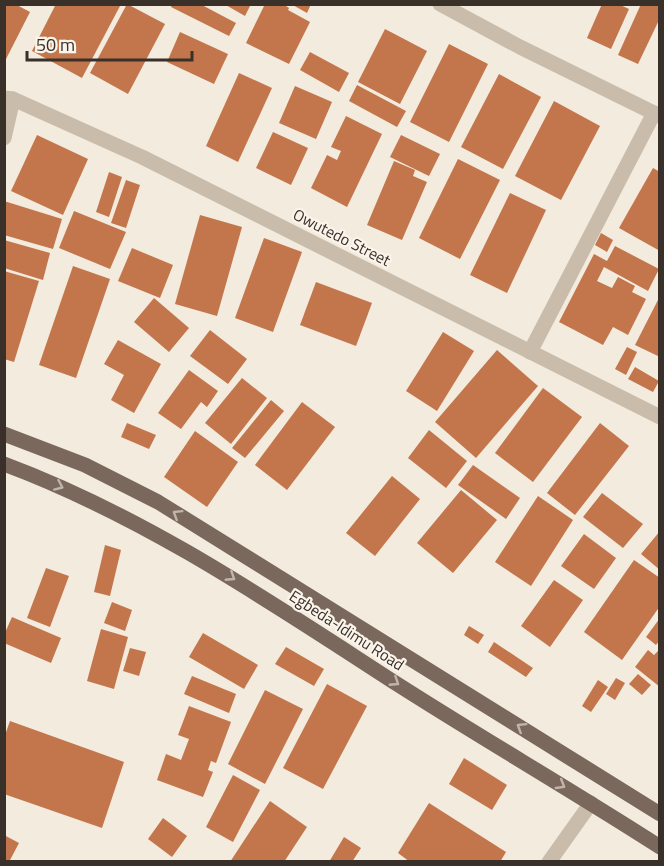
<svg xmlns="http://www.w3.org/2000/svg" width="664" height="866" viewBox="0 0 664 866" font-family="'Titillium Web',sans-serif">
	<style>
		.building { fill: #c3764b }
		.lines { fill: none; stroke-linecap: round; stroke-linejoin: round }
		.minor { stroke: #cabcaa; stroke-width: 15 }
		.major { stroke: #79685b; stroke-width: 15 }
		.oneway { stroke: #c0b5aa }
		.labels { text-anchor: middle; stroke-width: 4.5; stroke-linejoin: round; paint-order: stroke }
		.street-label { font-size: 16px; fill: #383029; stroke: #faf4eb }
	</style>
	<rect width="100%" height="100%" fill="#f2ebde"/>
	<!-- building -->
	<g class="building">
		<polygon points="4,4 15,4 30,12 4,63"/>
		<polygon points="56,4 120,6 82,78 32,51"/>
		<polygon points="127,4 165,24 128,94 90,73"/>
		<polygon points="172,4 200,4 236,23 229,36 171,7"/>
		<polygon points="224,4 251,4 245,16"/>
		<polygon points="265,4 283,4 289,8 288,10 310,22 289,64 246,43"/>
		<polygon points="291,4 311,4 307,13"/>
		<polygon points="602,4 618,4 629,9 611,49 587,38"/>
		<polygon points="641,4 660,4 660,18 638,64 618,55"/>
		<polygon points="385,29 427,51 400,104 358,82"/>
		<polygon points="180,32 228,54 214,84 167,62"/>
		<polygon points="449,44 488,64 449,142 410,122"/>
		<polygon points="310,52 349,73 339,92 300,70"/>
		<polygon points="239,73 272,88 238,162 206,146"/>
		<polygon points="499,74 541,97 503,169 461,147"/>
		<polygon points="357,85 406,111 397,127 349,101"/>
		<polygon points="295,86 332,102 316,139 279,123"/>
		<polygon points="554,101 600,126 561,200 515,176"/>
		<polygon points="346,116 382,134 347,207 311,188 327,155 337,160 341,151 331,147"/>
		<polygon points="273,132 308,148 291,185 256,168"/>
		<polygon points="37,135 88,159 63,215 11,191"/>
		<polygon points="401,135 440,154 429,176 390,157"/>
		<polygon points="458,159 500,180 460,259 419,238"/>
		<polygon points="394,161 415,170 413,176 427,182 402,240 367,225"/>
		<polygon points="653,168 660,172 660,251 619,228"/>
		<polygon points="109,172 122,177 109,217 96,212"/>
		<polygon points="126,180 140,185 126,228 111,223"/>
		<polygon points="510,193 546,210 507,293 470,275"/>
		<polygon points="4,201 62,219 53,249 4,235"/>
		<polygon points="74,211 126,232 110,269 59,248"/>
		<polygon points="200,215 242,227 217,316 175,304"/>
		<polygon points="601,233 613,240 607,252 595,245"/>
		<polygon points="264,238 302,252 273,332 235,318"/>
		<polygon points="4,240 50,253 43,280 4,268"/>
		<polygon points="615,246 659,269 648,291 604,267 597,281 612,288 618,277 635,286 632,292 646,299 628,335 613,327 603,345 559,322 594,254 607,261"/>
		<polygon points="132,248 173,265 160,298 118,281"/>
		<polygon points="73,266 110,279 76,378 39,365"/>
		<polygon points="4,271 39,281 14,362 4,359"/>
		<polygon points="316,282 372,303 356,346 300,325"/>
		<polygon points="660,296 660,357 635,345"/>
		<polygon points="154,298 189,328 169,352 134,322"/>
		<polygon points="210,330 247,359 228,384 190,356"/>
		<polygon points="443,332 474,351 437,411 406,391"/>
		<polygon points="118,340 161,364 134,413 111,400 124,375 104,364"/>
		<polygon points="627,347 637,352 626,375 615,369"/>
		<polygon points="497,350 538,386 476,458 435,422"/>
		<polygon points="635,367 659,381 653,392 628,379"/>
		<polygon points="189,370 218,391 207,407 201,402 181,429 158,413"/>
		<polygon points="242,378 267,398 231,444 205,423"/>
		<polygon points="543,388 582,417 533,482 495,453"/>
		<polygon points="271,400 284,411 245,458 232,448"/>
		<polygon points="302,402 335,427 287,490 255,465"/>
		<polygon points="127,423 156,435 149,449 121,437"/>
		<polygon points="600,423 629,446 575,515 547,493"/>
		<polygon points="429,430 467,461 446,488 408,458"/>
		<polygon points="195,431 238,462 207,507 164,477"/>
		<polygon points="473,465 520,498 506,519 458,485"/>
		<polygon points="392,476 420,499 375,556 346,533"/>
		<polygon points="461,490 497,520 453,573 417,543"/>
		<polygon points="602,493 643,524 623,548 583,517"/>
		<polygon points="538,496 573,520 531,586 495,562"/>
		<polygon points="660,531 660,570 641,554"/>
		<polygon points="584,534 616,558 594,589 561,566"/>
		<polygon points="105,545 121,550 110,596 94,592"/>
		<polygon points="634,560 660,578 660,606 622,660 584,632"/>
		<polygon points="46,568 69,576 50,627 27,618"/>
		<polygon points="554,580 583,600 550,647 521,626"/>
		<polygon points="112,602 132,610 125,631 104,623"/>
		<polygon points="12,617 61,638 51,663 4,643 4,635"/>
		<polygon points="660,618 660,640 656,645 646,637"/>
		<polygon points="469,626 484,635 478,644 464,635"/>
		<polygon points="101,629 128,637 114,689 87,681"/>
		<polygon points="203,633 258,665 244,689 189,657"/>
		<polygon points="494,642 533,668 526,677 488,652"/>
		<polygon points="286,647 324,669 314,686 275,664"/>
		<polygon points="130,648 146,652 139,676 123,671"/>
		<polygon points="660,649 660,687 635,667 648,650 654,655"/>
		<polygon points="638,674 651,685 642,695 629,684"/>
		<polygon points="192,676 236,694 229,713 184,694"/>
		<polygon points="616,678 625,683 615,700 606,694"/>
		<polygon points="598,680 608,687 591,712 582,706"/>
		<polygon points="327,684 367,706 323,789 283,768"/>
		<polygon points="265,690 303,709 265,784 228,764"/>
		<polygon points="189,706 231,722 216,763 211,761 208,770 213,772 203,797 157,780 166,754 181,760 189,739 178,735"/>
		<polygon points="10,721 124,762 102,828 4,794 4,738"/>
		<polygon points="464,758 507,785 492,810 449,784"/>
		<polygon points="233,775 260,790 233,842 206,827"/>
		<polygon points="270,801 307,827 284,862 230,862"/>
		<polygon points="429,803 506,852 500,862 410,862 398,853"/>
		<polygon points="163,818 187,836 172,857 148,839"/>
		<polygon points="4,835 19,843 9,862 4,862"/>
		<polygon points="344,837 361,848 352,862 329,862"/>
	</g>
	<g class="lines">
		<!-- minor -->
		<g class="minor">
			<polyline points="440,4 520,47 660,116"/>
			<polyline points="4,98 13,99 142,157 660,417"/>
			<polyline points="4,138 13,99"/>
			<polyline points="530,352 654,113"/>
			<polyline points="549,862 591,803"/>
		</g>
		<!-- major -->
		<g class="major">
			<polyline points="4,434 85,465 158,502 660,814"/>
			<path d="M 4,464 C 146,517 270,602 397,684 C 483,739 573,791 660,847"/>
		</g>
	</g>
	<!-- one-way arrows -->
	<defs><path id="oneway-chevron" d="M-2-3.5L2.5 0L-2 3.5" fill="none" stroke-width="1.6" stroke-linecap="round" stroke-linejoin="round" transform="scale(1.5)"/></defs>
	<g class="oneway">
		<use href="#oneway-chevron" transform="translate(59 486) rotate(24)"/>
		<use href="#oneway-chevron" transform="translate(177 514) rotate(-148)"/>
		<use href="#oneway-chevron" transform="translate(231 577) rotate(33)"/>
		<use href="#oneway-chevron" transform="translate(395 682) rotate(33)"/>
		<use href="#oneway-chevron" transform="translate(521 727) rotate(-148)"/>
		<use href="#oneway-chevron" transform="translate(561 785) rotate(31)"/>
	</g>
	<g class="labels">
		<!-- street labels -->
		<g class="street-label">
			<text transform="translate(342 237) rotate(27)" y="6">Owutedo Street</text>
			<text transform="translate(347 630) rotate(33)" y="6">Egbeda-Idimu Road</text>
		</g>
	</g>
	<!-- border -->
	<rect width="664" height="866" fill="none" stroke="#383029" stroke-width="12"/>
	<!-- scale -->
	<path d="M27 51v9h165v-9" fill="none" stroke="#383029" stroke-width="3"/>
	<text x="36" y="51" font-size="18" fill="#383029" stroke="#faf4eb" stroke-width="4.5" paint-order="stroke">50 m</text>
</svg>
